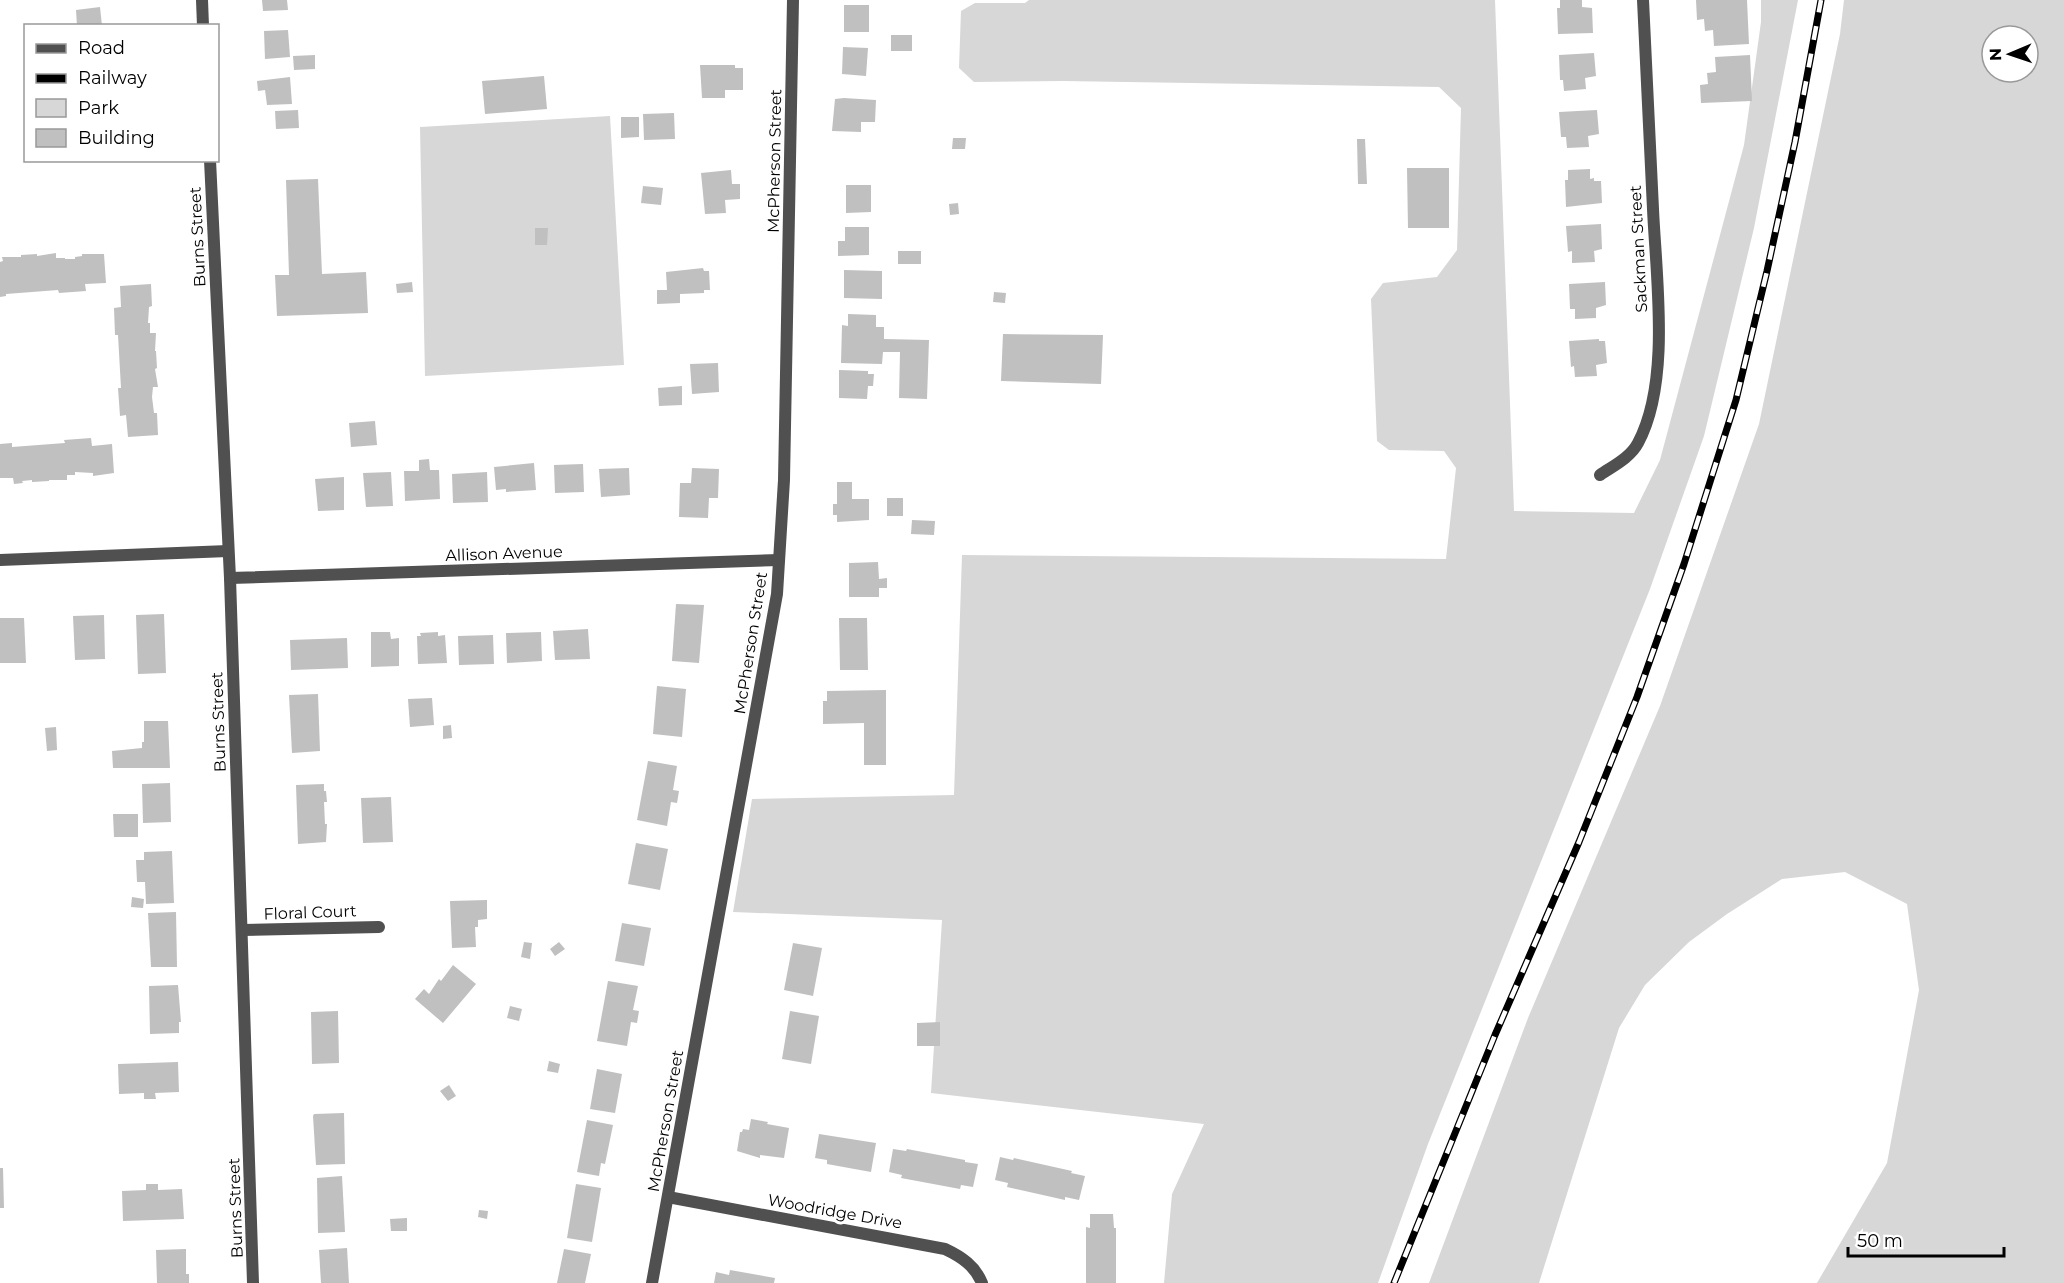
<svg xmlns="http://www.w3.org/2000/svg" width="2064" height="1283" viewBox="0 0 2064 1283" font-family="Montserrat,sans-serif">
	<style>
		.green { fill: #d7d7d7; fill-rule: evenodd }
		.building { fill: #c0c0c0 }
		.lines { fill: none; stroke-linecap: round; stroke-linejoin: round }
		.minor { stroke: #505050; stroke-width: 12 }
		.tertiary { stroke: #505050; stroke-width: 12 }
		.rail-casing { stroke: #000; stroke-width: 7 }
		.rail { stroke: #fff; stroke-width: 4.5; stroke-dasharray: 14; stroke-linecap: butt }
		.labels { text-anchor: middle; stroke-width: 6; stroke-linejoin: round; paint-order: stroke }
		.street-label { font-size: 16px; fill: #000; stroke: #fff }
	</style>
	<rect width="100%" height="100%" fill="#fff"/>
	<!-- green -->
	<g class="green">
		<polygon points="1029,0 1495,0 1514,511 1634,513 1660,460 1744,145 1761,22 1761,0 1798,0 1754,228 1704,436 1650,589 1428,1144 1378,1283 1164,1283 1172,1194 1204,1124 931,1093 942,920 733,912 752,799 954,795 962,555 1446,559 1456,468 1444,451 1389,450 1377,441 1371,299 1383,283 1437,277 1457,250 1461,108 1439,87 1063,81 974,82 959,68 961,11 975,3 1025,3"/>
		<path d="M 1844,0 L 2064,0 L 2064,1283 L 1817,1283 L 1887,1163 L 1919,990 L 1907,904 L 1845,872 L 1782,879 L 1727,914 L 1689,942 L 1645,985 L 1619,1028 L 1539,1283 L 1429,1283 L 1528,1018 L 1660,706 L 1759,424 L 1840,34 ZM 1992,36 L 2028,36 L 2028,72 L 1992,72 Z"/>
		<polygon points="610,116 624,365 425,376 420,127"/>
	</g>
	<!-- building -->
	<g class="building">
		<polygon points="262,0 287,0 288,10 263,11"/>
		<polygon points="1560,0 1582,0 1582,7 1592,8 1593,33 1558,34 1557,8 1560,8"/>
		<polygon points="1696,0 1747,0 1749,44 1714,46 1713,30 1705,31 1704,19 1697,20"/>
		<rect x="844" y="5" width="25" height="27"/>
		<polygon points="100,7 102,26 77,26 76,10"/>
		<polygon points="288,30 290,57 265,59 264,31"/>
		<rect x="891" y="35" width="21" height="16"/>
		<polygon points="843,47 868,48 866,76 842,74"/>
		<polygon points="1594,53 1596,76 1585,78 1586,89 1564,91 1563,80 1560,80 1559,55"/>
		<polygon points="315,55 315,69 294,70 293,56"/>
		<polygon points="1750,55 1752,101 1701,103 1700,85 1708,84 1707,73 1716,72 1715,57"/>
		<polygon points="700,65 735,65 735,68 743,68 743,90 725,90 725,98 702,98"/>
		<polygon points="544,76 547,109 485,114 482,81"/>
		<polygon points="290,77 292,104 267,105 265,90 258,91 257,81"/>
		<polygon points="844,98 876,100 875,122 861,122 861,132 832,131 835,99"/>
		<polygon points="298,110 299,128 276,129 275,111"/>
		<polygon points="1597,110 1599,134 1588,136 1589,147 1567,148 1566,137 1561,137 1559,112"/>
		<polygon points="674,113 675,139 644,140 643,114"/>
		<polygon points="621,117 639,117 639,137 621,138"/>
		<polygon points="953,138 966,138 965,149 952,149"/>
		<polygon points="1357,139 1365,139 1367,184 1358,184"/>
		<polygon points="1407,168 1449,168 1449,228 1408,228"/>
		<polygon points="1590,169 1590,179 1594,178 1594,181 1601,181 1602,203 1566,207 1565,180 1568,180 1568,170"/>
		<polygon points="731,170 732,184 740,184 740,199 725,200 726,213 705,214 701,173"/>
		<polygon points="318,179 322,274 366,272 368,313 277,316 275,275 289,275 286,180"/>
		<polygon points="846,185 871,185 871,212 846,213"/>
		<polygon points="643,186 663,188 661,205 641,203"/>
		<polygon points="958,203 959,214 950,215 949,204"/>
		<polygon points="1601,224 1602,249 1594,251 1595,262 1572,263 1572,251 1568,252 1566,226"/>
		<polygon points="845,227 869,227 869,255 838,256 838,241 845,241"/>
		<polygon points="535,228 548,228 547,245 535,245"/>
		<rect x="898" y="251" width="23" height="13"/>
		<polygon points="56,253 56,258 65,258 65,259 75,259 75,257 82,256 82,254 104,254 106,283 85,284 86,291 59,293 58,290 6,294 6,296 0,297 0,262 3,261 2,257 21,257 21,255 37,254 37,256"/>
		<polygon points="703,268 704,271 709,271 710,290 704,290 704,293 680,294 680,303 657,304 657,290 667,290 666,272"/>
		<polygon points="844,270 882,271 882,299 844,298"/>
		<polygon points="412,282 413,292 397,293 396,284"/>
		<polygon points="1605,282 1606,305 1596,308 1596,318 1575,319 1575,309 1570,309 1569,284"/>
		<polygon points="151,284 152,306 149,307 148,323 150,323 150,333 156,333 155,351 156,351 157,368 155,369 158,387 153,387 152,397 154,413 157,413 158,435 128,437 126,415 120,416 118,388 121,388 118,335 115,335 114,308 121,307 120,286"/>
		<polygon points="994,292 1006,293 1005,303 993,302"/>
		<polygon points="848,314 876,315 876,327 884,327 884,339 929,340 927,399 899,398 900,352 883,352 882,364 841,363 842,325 848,326"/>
		<polygon points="1003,334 1103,335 1101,384 1001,381"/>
		<polygon points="1599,339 1599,341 1605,341 1607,363 1596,365 1597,376 1575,377 1574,366 1571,367 1569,341"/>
		<polygon points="718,363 719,392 692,394 690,364"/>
		<polygon points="839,370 868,371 868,374 874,374 873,386 868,386 867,399 839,398"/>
		<polygon points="682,386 682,405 659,406 658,388"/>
		<polygon points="375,421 377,445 351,447 349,423"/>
		<polygon points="91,438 92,446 112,444 114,473 93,476 93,473 75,472 75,475 67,475 67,480 49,480 49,481 32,482 32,480 22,481 23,483 14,484 13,478 0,478 0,444 12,443 12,447 65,443 64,440"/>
		<polygon points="429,459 430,470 439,470 440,499 405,501 404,471 419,471 419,460"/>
		<polygon points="534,463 536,490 506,492 506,489 496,490 494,467"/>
		<polygon points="583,464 584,492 555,493 554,465"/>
		<polygon points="629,468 630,495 601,497 599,469"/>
		<polygon points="692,468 719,469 718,498 709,498 708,518 679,517 680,483 691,483"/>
		<polygon points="391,472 393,506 366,507 363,473"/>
		<polygon points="487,472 488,502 453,503 452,474"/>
		<polygon points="344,477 344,510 318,511 315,479"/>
		<polygon points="837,482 852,482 852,499 869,499 869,520 837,522 837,515 833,515 833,504 837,504"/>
		<rect x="887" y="498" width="16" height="18"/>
		<polygon points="912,520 935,521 934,535 911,534"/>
		<polygon points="878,562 879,579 887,578 887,588 879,588 879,597 849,597 849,563"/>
		<polygon points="676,604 704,605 699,663 672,661"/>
		<polygon points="164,614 166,673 138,674 136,615"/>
		<polygon points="104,615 105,659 75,660 73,616"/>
		<polygon points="0,618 24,618 26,663 0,663"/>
		<polygon points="839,618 867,618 868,670 840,670"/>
		<polygon points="588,629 590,659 555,660 553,631"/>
		<polygon points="371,632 390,632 391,639 399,638 399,666 371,667"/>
		<polygon points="438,632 438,636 445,635 447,663 418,664 417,636 421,636 420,633"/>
		<polygon points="541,632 542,661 507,663 506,633"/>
		<polygon points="493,635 494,664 459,665 458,636"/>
		<polygon points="347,638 348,668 291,670 290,640"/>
		<polygon points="657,686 686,689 682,737 653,734"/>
		<polygon points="886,690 886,765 864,765 864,723 823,724 823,701 827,701 827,691"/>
		<polygon points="318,694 320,751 292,753 289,695"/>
		<polygon points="432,698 434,725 410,727 408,699"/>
		<polygon points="144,721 168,721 170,768 113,768 112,751 142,748 142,742 144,742"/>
		<polygon points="451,725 452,738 443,739 443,726"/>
		<polygon points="56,727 57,750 47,751 45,728"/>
		<polygon points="648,761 677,766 673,790 679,791 677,803 671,802 667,826 637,820"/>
		<polygon points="170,783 171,822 143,823 142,784"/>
		<polygon points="324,784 324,791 326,791 327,802 324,802 325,824 327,824 326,842 298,844 296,785"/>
		<polygon points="391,797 393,842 363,843 361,798"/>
		<polygon points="113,814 138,814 138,837 114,837"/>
		<polygon points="636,843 668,849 660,890 628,884"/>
		<polygon points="172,851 174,903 146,904 145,882 137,882 136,860 144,860 144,852"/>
		<polygon points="132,897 144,899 143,908 131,907"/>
		<polygon points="487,900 487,919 478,920 478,927 475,927 476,947 452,948 450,901"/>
		<polygon points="176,912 177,967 151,967 148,913"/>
		<polygon points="622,923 651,928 644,966 615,961"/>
		<polygon points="524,942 532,943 530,959 521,957"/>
		<polygon points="559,942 565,949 555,956 550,949"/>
		<polygon points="793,943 822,948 813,996 784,990"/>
		<polygon points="453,965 476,984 443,1023 415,999 424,989 429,994 439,979 441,981"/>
		<polygon points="608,981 638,986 633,1010 639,1011 637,1023 631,1022 627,1046 597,1041"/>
		<polygon points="178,985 181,1022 179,1022 179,1033 150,1034 149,986"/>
		<polygon points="510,1006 522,1009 519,1021 507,1018"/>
		<polygon points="338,1011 339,1063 312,1064 311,1012"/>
		<polygon points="790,1011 819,1016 811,1064 782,1059"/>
		<polygon points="940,1022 940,1046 917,1046 917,1023"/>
		<polygon points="549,1061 560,1064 558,1073 547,1071"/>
		<polygon points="178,1062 179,1092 155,1093 156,1099 144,1099 144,1093 119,1094 118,1064"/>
		<polygon points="597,1069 622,1074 615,1113 590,1109"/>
		<polygon points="449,1085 456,1096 448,1101 440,1091"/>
		<polygon points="344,1113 345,1164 316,1165 313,1116 314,1114"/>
		<polygon points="751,1119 768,1122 767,1124 789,1128 784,1158 760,1155 760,1158 737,1151 740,1132 742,1132 743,1129 749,1130"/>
		<polygon points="587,1120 613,1125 605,1164 601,1163 599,1176 577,1172"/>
		<polygon points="819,1134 876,1143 871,1172 827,1164 827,1160 815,1158"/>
		<polygon points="893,1149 906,1151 907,1149 965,1160 965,1162 978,1164 973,1187 961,1185 960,1189 901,1178 902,1175 889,1172"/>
		<polygon points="1000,1157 1013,1160 1014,1158 1072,1171 1071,1173 1085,1176 1079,1200 1065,1197 1065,1200 1007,1187 1008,1183 995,1180"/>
		<polygon points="0,1168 3,1168 4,1208 0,1208"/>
		<polygon points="342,1176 345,1232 318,1233 317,1178"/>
		<polygon points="146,1184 158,1184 158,1190 182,1189 184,1219 123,1221 122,1191 146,1190"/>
		<polygon points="576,1184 601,1188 592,1242 567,1238"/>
		<polygon points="479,1210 488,1211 487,1219 478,1217"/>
		<polygon points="1090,1214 1113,1214 1114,1228 1116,1228 1116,1283 1086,1283 1086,1227 1090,1228"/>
		<polygon points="407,1218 407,1231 391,1231 390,1219"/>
		<polygon points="347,1248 349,1283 321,1283 319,1250"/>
		<polygon points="186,1249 186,1274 189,1274 189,1283 157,1283 156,1250"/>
		<polygon points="564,1249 591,1254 585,1283 557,1283"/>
		<polygon points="730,1270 775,1278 774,1283 714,1283 716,1272 729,1275"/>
	</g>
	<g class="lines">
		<!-- minor -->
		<g class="minor">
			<polyline points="202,0 203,26"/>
			<polyline points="210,160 230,578 253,1283"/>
			<path d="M 1600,475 C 1613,466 1630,458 1638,443 C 1671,382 1656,277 1653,209 C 1650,140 1647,70 1643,0"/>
			<polyline points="0,560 228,551"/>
			<polyline points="230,578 779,560"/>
			<polyline points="242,930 379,927"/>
			<path d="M 668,1197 L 945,1249 C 962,1257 975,1266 982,1283"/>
		</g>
		<!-- tertiary -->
		<polyline class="tertiary" points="652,1283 777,594 784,480 793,0"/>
		<!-- rail casing -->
		<g class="rail-casing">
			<polyline id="rail" points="1394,1283 1495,1035 1579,842 1637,697 1684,564 1736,400 1767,271 1795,142 1821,0"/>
		</g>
		<!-- rail -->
		<use href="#rail" class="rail"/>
	</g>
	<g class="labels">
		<!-- street labels -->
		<g class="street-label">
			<text transform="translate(774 161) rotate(-89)" y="6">McPherson Street</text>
			<text transform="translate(197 237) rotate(-93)" y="6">Burns Street</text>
			<text transform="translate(1638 249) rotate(-93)" y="6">Sackman Street</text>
			<text transform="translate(504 553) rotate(-2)" y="6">Allison Avenue</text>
			<text transform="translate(750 643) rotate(-81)" y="6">McPherson Street</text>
			<text transform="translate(218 722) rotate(-92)" y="6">Burns Street</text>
			<text transform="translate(310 912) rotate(-2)" y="6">Floral Court</text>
			<text transform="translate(665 1121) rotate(-80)" y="6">McPherson Street</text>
			<text transform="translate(235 1208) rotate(-92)" y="6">Burns Street</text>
			<text transform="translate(835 1211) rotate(10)" y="6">Woodridge Drive</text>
		</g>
	</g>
	<!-- legend -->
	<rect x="24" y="24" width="195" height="138" fill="#ffffff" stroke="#999999" stroke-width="1.5"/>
	<rect x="36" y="44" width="30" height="9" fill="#505050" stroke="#999999" stroke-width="1.5"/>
	<text x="78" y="54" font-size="18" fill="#000000">Road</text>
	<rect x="36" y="74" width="30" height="9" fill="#000000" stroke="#999999" stroke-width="1.5"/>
	<text x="78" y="84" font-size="18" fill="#000000">Railway</text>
	<rect x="36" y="99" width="30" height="18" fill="#d7d7d7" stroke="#999999" stroke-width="1.5"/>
	<text x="78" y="114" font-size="18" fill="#000000">Park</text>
	<rect x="36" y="129" width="30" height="18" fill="#c0c0c0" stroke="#999999" stroke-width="1.5"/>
	<text x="78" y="144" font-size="18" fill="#000000">Building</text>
	<!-- north arrow -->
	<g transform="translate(2010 54) rotate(268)"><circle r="28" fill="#ffffff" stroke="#999999" stroke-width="1.5"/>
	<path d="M0-4.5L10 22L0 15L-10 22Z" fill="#000000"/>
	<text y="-9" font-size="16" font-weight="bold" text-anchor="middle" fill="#000000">N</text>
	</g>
	<!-- scale -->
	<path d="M1848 1247v9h156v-9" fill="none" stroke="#000000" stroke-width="3"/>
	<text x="1857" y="1247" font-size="18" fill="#000000" stroke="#ffffff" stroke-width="4.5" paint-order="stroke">50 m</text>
</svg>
